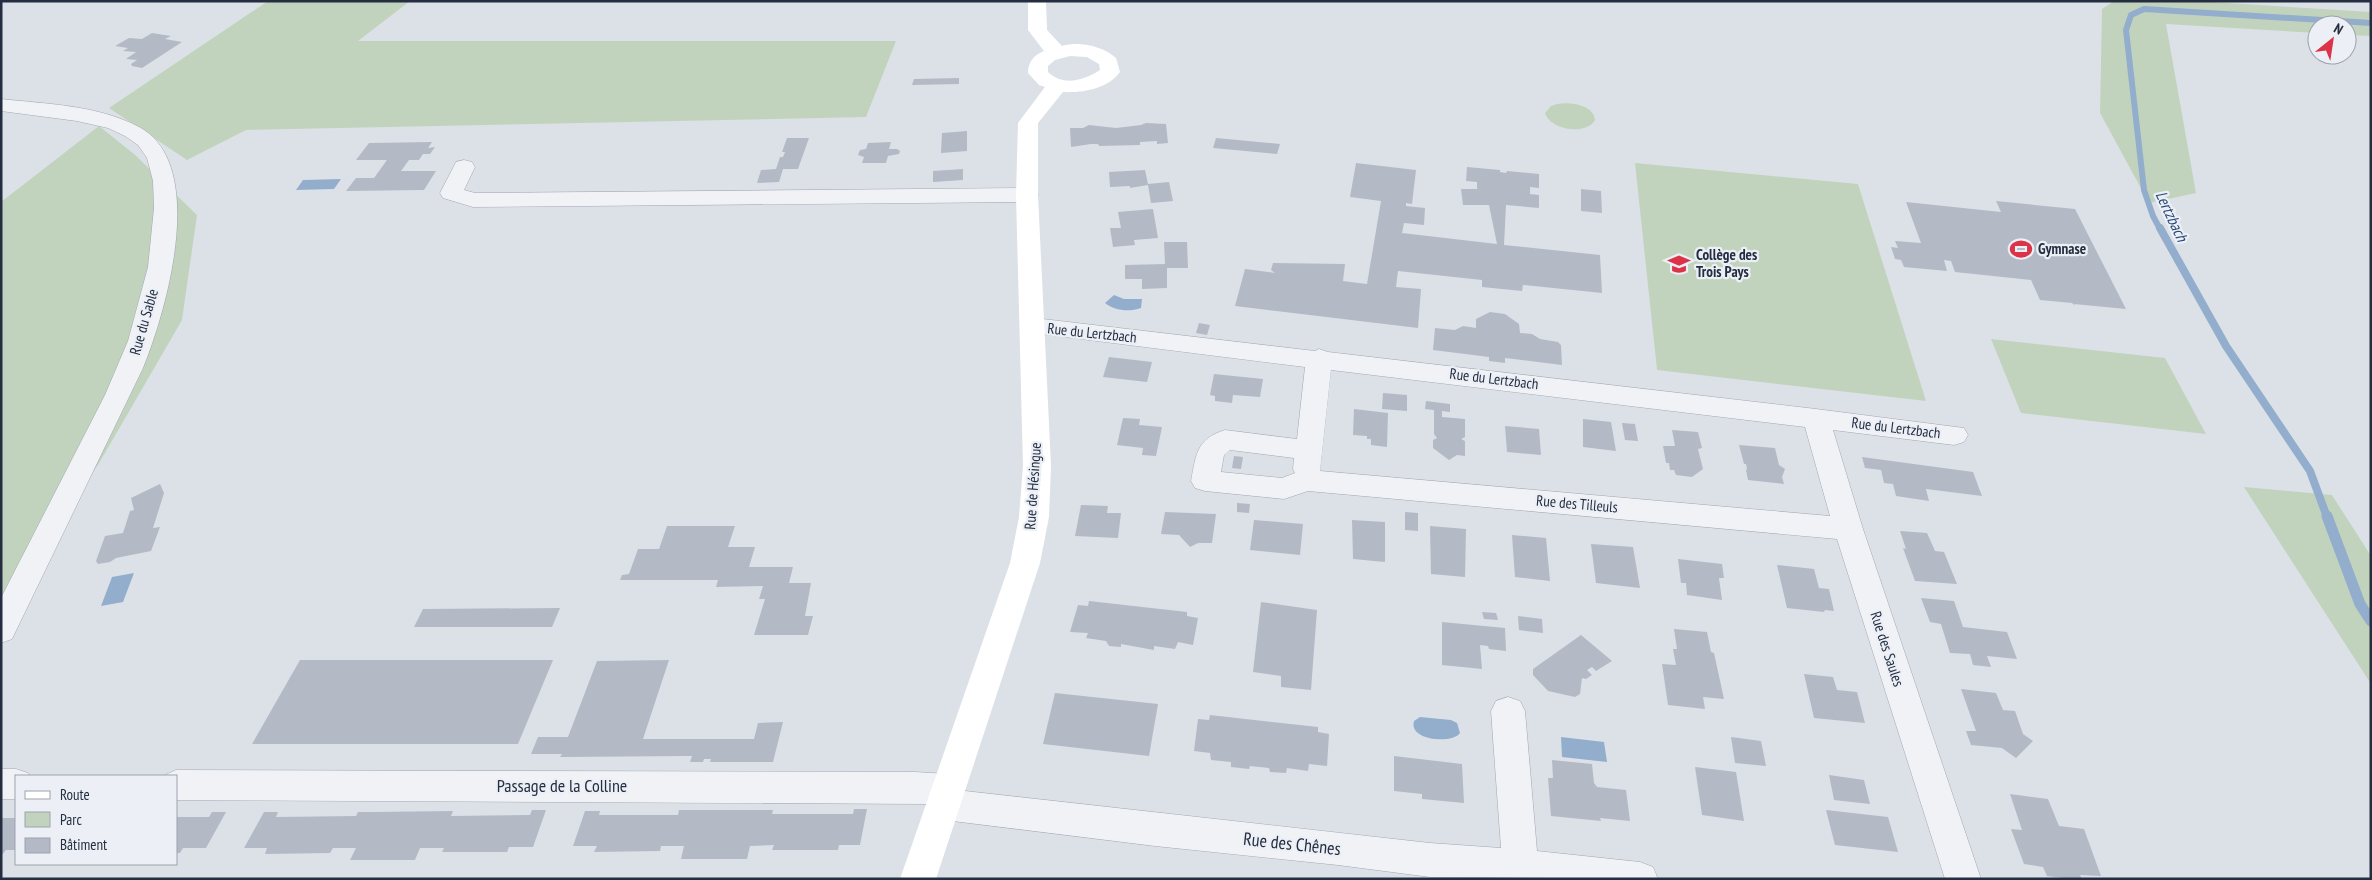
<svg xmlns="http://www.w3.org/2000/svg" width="2372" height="880" viewBox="0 0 2372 880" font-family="'PT Sans Narrow',sans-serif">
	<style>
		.green { fill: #c2d3bd }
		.water { fill: #93aecd }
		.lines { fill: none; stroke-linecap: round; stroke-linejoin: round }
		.stream-far2 { stroke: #93aecd; stroke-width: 6 }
		.stream-far1 { stroke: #93aecd; stroke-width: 8 }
		.stream { stroke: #93aecd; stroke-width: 11 }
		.building { fill: #b3bac6 }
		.minor-casing { stroke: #a1a8b2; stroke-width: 1 }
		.minor { fill: #f0f2f6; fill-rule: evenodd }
		.secondary { fill: #fff; fill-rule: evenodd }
		.labels { text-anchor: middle; stroke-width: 4.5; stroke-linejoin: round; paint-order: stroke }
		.poi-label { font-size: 15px; font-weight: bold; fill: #242e40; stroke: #ecf0f6; text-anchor: start }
		.street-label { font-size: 15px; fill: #242e40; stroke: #ecf0f6 }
		.water-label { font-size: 16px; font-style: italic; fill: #2a4b78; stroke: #ecf0f6 }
		.near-street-label { font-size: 18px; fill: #242e40; stroke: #ecf0f6 }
	</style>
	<rect width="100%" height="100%" fill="#dce1e8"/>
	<!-- green -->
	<g class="green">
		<polygon points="268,1 410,1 358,41 896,41 866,117 246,130 187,160 109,108"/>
		<polygon points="2114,1 2194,1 2371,12 2371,36 2347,35 2347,25 2317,25 2317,33 2166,24 2196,193 2149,203 2100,113 2102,9"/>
		<path d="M 1557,104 C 1569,102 1593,104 1595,120 C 1586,136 1550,130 1545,113 L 1551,106 Z"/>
		<polygon points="99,126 134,154 197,215 182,320 98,465 1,596 1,202"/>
		<polygon points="1635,163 1858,184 1926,401 1657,370"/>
		<polygon points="1991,339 2165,358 2206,434 2021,413"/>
		<polygon points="2244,487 2332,495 2371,556 2371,684"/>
	</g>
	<!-- water -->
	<g class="water">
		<polygon points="341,179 334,189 296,190 303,180"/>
		<path d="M 1114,295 L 1124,299 L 1142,299 L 1141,308 C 1129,312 1115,311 1105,303 Z"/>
		<polygon points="134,573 123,602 101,606 112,577"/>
		<path d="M 1420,717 L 1451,720 L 1457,723 L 1460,733 C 1453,744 1408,741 1414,721 Z"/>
		<polygon points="1561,737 1604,742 1607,762 1562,757"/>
	</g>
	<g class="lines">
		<!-- stream-far2 -->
		<polyline class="stream-far2" points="2160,229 2153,216 2144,190 2126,30 2131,15 2144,9 2371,23"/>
		<!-- stream-far1 -->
		<polyline class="stream-far1" points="2160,228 2226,346 2310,471 2327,517"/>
		<!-- stream -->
		<polyline class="stream" points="2327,516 2360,604 2371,621"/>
	</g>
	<!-- building -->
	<g class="building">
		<polygon points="152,33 171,36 165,39 182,42 142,68 132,66 131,64 137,60 126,59 136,52 123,51 128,48 115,46 129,38 142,39"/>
		<polygon points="959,78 959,84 912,85 914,79"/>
		<polygon points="1146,123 1166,124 1168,143 1157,144 1157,141 1140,142 1140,145 1099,146 1098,144 1091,144 1071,147 1070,128 1083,128 1089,125 1116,128 1141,125"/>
		<polygon points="967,131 967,151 941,153 942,133"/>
		<polygon points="787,138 809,138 798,169 783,169 779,182 757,183 761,170 776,169 780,157 783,157 785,152 782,152"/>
		<polygon points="1216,138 1280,144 1277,154 1213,148"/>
		<polygon points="432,142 428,148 435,147 430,154 423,154 419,160 409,160 401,171 436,171 424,190 346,191 356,178 374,178 387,160 356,160 369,143"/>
		<polygon points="891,142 889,149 897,149 900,151 899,154 888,156 886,163 862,163 864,157 858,155 860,150 866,149 868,143"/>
		<polygon points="1356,163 1416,170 1412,204 1406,203 1406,206 1425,208 1424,225 1404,223 1402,233 1497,244 1489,205 1463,205 1461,189 1477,189 1477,182 1466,181 1467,167 1500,170 1500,172 1506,173 1507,171 1539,174 1539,188 1530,187 1530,194 1539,195 1539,208 1506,205 1504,245 1600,255 1602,293 1523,285 1522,291 1482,287 1482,280 1398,271 1396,287 1421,289 1418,328 1235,306 1245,269 1275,273 1271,270 1273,263 1345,264 1343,281 1367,284 1381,201 1350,197"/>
		<polygon points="963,169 963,180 933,182 933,171"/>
		<polygon points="1145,170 1148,184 1169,182 1173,201 1151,203 1148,185 1130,188 1130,186 1110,187 1109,172"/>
		<polygon points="1581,189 1601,191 1602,213 1581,211"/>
		<polygon points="1996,201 2075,209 2126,309 2074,304 2075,306 2072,303 2040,300 2031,280 1955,272 1951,261 1944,260 1947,271 1904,267 1901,260 1895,259 1891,247 1898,248 1895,241 1921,243 1906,202 2001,212"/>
		<polygon points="1153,209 1158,238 1134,240 1135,245 1113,247 1110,228 1121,228 1118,212"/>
		<polygon points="1164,242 1187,242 1188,268 1167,268 1167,288 1142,289 1142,279 1125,279 1125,265 1165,264"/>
		<polygon points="1490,312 1505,314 1519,324 1520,333 1532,334 1540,339 1558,342 1561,345 1562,365 1505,358 1505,363 1489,361 1489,357 1433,350 1435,328 1455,330 1463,326 1476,328 1476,319"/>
		<polygon points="1199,323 1210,325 1207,335 1196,333"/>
		<polygon points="1109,357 1152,362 1147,382 1103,377"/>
		<polygon points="1214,374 1263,379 1260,397 1233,395 1232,403 1215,401 1215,396 1210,395"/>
		<polygon points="1383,393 1407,395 1407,411 1382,409"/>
		<polygon points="1426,401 1450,404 1450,412 1442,411 1442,417 1465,419 1465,437 1461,439 1465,441 1465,456 1457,455 1449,460 1433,448 1433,440 1437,438 1434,434 1434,410 1425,409"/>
		<polygon points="1354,409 1388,413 1387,447 1371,445 1371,439 1367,439 1367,436 1353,435"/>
		<polygon points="1123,418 1140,419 1139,425 1162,427 1156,456 1142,455 1143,448 1117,445"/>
		<polygon points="1583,419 1611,422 1616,451 1583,447"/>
		<polygon points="1622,423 1635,424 1638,441 1625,440"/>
		<polygon points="1505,426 1539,429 1541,455 1507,452"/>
		<polygon points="1672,430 1698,432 1702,448 1698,449 1703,469 1692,477 1676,475 1674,470 1670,470 1669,463 1666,463 1663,446 1675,446"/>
		<polygon points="1739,445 1775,448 1779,465 1785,469 1782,477 1784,484 1748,480 1746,470 1747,469 1746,464 1744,464"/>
		<polygon points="1234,456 1243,457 1241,469 1232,468"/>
		<polygon points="1862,457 1973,472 1982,496 1926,489 1929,501 1896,496 1893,484 1884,483 1881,470 1865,468"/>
		<polygon points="160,484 164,493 153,528 160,527 151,551 116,558 110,562 98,564 96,561 105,536 123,533 130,511 134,510 131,498"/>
		<polygon points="1237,503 1250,504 1249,513 1237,512"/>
		<polygon points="1081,505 1108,506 1107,513 1121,513 1118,538 1075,536"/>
		<polygon points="1165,512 1216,514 1212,543 1198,543 1190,547 1179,535 1161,534"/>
		<polygon points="1405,512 1418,513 1418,531 1405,530"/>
		<polygon points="1254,520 1303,524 1300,555 1250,550"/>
		<polygon points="1352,520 1385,522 1385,562 1353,559"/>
		<polygon points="667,526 735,526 728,547 755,547 749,567 793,567 789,583 811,583 805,616 813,616 808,635 754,635 765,599 759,599 763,586 716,587 718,580 620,580 622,575 629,574 638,549 659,549"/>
		<polygon points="1430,526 1466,529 1465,577 1431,574"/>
		<polygon points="1900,531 1927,533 1935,551 1944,552 1957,584 1915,581 1903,548 1906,549"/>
		<polygon points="1512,535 1546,538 1550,581 1515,577"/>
		<polygon points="1591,544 1633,547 1640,588 1596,583"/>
		<polygon points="1678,559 1722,564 1724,578 1719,578 1722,600 1687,595 1686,583 1681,583"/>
		<polygon points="1777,565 1814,569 1819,588 1829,589 1834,611 1825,610 1824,612 1787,608"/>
		<polygon points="1921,598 1954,601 1963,627 2007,632 2017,659 1987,656 1991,667 1973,665 1970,654 1950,653 1941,624 1930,622"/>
		<polygon points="1089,601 1187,612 1187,616 1198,618 1193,645 1178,642 1175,649 1154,646 1154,650 1121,644 1121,647 1109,646 1106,641 1086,638 1088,633 1070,632 1078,605 1088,606"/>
		<polygon points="1261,602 1317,610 1311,690 1281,687 1281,676 1253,672"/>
		<polygon points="560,608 552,627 414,627 423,609"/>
		<polygon points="1482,612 1496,613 1498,620 1484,619"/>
		<polygon points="1518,616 1542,619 1543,633 1519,630"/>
		<polygon points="1442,622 1505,628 1506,651 1489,649 1488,646 1480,645 1482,669 1442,665"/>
		<polygon points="1674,629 1707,632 1711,652 1714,653 1724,699 1703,697 1705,709 1668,705 1662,664 1676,665 1673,649 1677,649"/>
		<polygon points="1581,635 1612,661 1596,671 1592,667 1587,670 1592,675 1586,679 1582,678 1580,694 1575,697 1548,691 1533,675 1533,669"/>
		<polygon points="300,660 553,660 518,744 252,744"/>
		<polygon points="669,660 643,739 754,739 758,723 783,722 773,762 710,762 711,759 704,759 703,762 690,762 692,756 689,756 560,757 562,754 531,754 538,737 568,737 597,661"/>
		<polygon points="1804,674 1833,677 1837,690 1857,692 1865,723 1814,718"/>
		<polygon points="1961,689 1996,693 2003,710 2015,711 2023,734 2033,741 2016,758 2002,748 1971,745 1966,731 1976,731"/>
		<polygon points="1055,693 1158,704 1149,756 1043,744"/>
		<polygon points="1210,715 1318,727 1318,732 1329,734 1327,766 1309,764 1308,771 1287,768 1286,773 1270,772 1269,768 1250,766 1249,769 1231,767 1231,762 1211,760 1210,753 1194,751 1198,719 1209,720"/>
		<polygon points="1731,737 1761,741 1766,766 1735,763"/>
		<polygon points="1394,756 1462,764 1464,803 1422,799 1422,794 1394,791"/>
		<polygon points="1552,760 1592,764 1594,783 1597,787 1626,790 1630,821 1600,818 1601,821 1551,816 1548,778 1553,778"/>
		<polygon points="1695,767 1736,772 1744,821 1702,815"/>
		<polygon points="1829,775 1864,780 1870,804 1834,800"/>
		<polygon points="2010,794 2048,799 2059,826 2084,829 2101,876 2080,875 2082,879 2073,879 2047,876 2043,867 2024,864 2011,829 2022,830"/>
		<polygon points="854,809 867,809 860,845 839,845 838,850 772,850 774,845 750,846 747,859 681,859 684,846 661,846 660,851 594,852 597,846 573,846 585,811 600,811 599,815 678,815 679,810 773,810 772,814 853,814"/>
		<polygon points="532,810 546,810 533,847 509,847 507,852 442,852 444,848 420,848 415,860 350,860 356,848 333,848 330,853 265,854 267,848 244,848 264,812 278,812 276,817 356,816 358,812 373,812 453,811 451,816 530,815"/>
		<polygon points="1826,810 1888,817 1898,852 1835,845"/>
		<polygon points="212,812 226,812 206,848 183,848 180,853 176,853 176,817 209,817"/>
		<polygon points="1,818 16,818 16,850 6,850 1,856"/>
	</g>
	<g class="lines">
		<!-- minor casing -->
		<g class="minor-casing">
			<g id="minor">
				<path d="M 1,99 C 46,104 98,105 139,127 C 209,164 166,312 143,368 L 12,639 L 1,643 L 1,598 L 105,395 L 128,341 L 148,267 L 154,208 L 153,181 L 147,158 L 138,145 L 125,136 L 108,128 L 77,121 L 1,111 Z"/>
				<polygon points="464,160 472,162 475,167 464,190 475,193 1027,188 1035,190 1038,195 1035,200 1027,202 473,207 443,198 440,193 456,162"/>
				<path d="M 1034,318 L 1315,351 L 1319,349 L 1328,352 L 1816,409 L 1964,428 L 1968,435 L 1964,442 L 1954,445 L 1833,430 L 1863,529 L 1981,879 L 1945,879 L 1837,539 L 1308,491 L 1284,499 L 1205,491 L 1195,488 L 1191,481 C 1196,455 1196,439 1225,430 L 1297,439 L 1305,367 L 1025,332 L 1021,326 L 1025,320 ZM 1331,370 L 1805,427 L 1830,516 L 1320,471 ZM 1230,450 L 1294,458 L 1293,469 L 1295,473 L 1282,478 L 1221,472 L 1224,455 Z"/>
				<polygon points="1508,697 1520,701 1525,711 1537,851 1640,862 1653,867 1658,879 1430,877 1338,865 1155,846 944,820 932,815 927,804 176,800 176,776 163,776 176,770 915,772 948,774 960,779 965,791 1430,843 1501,848 1491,711 1496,701"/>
				<polygon points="1,769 16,769 28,773 30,776 16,776 16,799 1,799"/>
			</g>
		</g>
		<!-- minor -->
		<use href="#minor" class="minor"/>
		<!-- secondary -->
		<path class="secondary" d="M 1028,1 L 1046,1 L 1047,30 L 1062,46 C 1080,41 1102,46 1116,58 L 1120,72 C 1108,89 1082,93 1063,92 L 1038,123 L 1038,195 L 1051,466 L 1049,517 L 1040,563 L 936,879 L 900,879 L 1010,563 L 1019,517 L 1023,466 L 1016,195 L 1018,123 L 1045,87 L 1039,85 L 1028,73 C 1028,62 1034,55 1044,51 L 1028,30 ZM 1070,56 L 1087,57 L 1099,64 L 1100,70 C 1084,80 1064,87 1048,72 L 1048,66 L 1055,60 Z"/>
	</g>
	<!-- icons -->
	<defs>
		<g id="stadium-bare" transform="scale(1.725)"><path d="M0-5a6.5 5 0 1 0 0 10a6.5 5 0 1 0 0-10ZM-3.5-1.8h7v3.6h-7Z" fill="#dc3348" stroke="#ecf0f6" stroke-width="2.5" paint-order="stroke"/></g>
		<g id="school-bare" transform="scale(1.725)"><path d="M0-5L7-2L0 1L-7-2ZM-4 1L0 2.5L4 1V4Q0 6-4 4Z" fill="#dc3348" stroke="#ecf0f6" stroke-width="2.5" paint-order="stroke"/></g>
	</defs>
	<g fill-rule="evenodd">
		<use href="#stadium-bare" x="2021" y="249"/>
		<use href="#school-bare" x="1679" y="264"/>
	</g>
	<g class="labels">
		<!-- poi labels -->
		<g class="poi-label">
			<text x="2038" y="254">Gymnase</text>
			<text x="1696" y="260">Collège des<tspan x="1696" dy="17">Trois Pays</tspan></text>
		</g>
		<!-- street labels -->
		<g class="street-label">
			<text transform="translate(144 322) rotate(-74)" y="5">Rue du Sable</text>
			<text transform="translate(1092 333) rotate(6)" y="5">Rue du Lertzbach</text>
			<text transform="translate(1494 379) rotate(7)" y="5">Rue du Lertzbach</text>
			<text transform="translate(1896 428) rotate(7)" y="5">Rue du Lertzbach</text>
			<text transform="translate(1033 486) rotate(-86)" y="5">Rue de Hésingue</text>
			<text transform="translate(1577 504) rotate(5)" y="5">Rue des Tilleuls</text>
			<text transform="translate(1887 649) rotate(72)" y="5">Rue des Saules</text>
		</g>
		<!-- water labels -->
		<g class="water-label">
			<text transform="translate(2172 216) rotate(65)" y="6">Lertzbach</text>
		</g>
		<!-- near-street labels -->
		<g class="near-street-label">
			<text x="562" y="792">Passage de la Colline</text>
			<text transform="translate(1292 844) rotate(6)" y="6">Rue des Chênes</text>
		</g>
	</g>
	<!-- border -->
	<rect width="2372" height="880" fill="none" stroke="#242e40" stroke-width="5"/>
	<!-- legend -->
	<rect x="15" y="775" width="162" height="90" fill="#ecf0f6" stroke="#9ca2ad"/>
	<rect x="25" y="791" width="25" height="8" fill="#ffffff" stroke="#9ca2ad"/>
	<text x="60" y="800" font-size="15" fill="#242e40">Route</text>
	<rect x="25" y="812" width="25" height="15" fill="#c2d3bd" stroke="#9ca2ad"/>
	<text x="60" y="825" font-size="15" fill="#242e40">Parc</text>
	<rect x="25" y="838" width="25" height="15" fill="#b3bac6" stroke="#9ca2ad"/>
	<text x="60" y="850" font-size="15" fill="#242e40">Bâtiment</text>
	<!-- north arrow -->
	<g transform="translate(2332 40) rotate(30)"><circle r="24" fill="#ecf0f6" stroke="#9ca2ad"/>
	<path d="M0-4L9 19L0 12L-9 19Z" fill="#dc3348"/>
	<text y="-8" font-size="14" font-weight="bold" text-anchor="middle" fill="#242e40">N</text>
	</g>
</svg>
